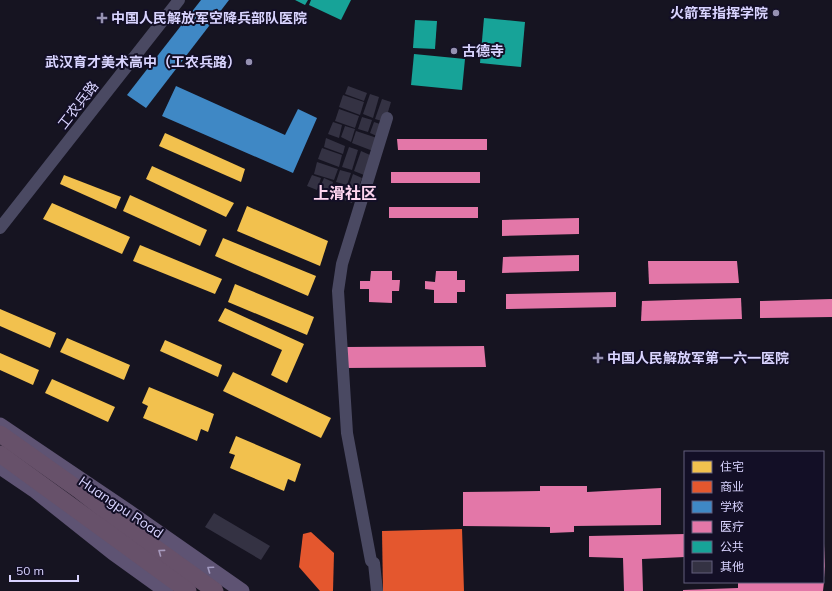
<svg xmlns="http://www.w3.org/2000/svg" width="832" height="591" viewBox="0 0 832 591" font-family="Mulish,'Noto Sans SC',sans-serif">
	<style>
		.homes { fill: #f2c14e }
		.shops { fill: #e4572e }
		.schools { fill: #3f88c5 }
		.health { fill: #e377a8 }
		.public { fill: #17a398 }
		.building { fill: #343243 }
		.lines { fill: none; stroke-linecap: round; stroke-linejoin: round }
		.minor { stroke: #4a4962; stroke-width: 12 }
		.major { stroke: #5e5373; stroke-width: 15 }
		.highway { stroke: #67516a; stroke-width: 17 }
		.oneway { stroke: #a699bc }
		.oneway2 { stroke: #a29ac0 }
		.poi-dot { fill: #9591b1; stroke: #130f26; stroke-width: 1.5 }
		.labels { text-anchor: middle; stroke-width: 4; stroke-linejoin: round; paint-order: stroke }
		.poi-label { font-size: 14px; font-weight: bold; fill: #d9d4ff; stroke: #130f26; text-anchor: start }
		.street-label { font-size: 14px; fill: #d9d4ff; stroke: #130f26 }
		.quarter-label { font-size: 16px; font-weight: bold; fill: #ffd6f0; stroke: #130f26 }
	</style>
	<rect width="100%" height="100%" fill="#161421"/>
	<!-- homes -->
	<g class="homes">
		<polygon points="165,133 245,169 241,182 159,146"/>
		<polygon points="152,166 234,203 226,217 146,179"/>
		<polygon points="64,175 121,197 116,209 60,184"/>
		<polygon points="130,195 207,230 200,246 123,211"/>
		<polygon points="52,203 130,237 122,254 43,219"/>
		<polygon points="247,206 328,241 320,266 237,231"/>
		<polygon points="223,238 316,276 308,296 215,256"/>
		<polygon points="140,245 222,279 215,294 133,261"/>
		<polygon points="235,284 314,317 307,335 228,302"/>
		<polygon points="225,308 304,344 287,383 271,375 282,350 218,321"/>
		<polygon points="0,309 56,333 50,348 0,326"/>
		<polygon points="67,338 130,365 124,380 60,352"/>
		<polygon points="165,340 222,365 218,377 160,351"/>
		<polygon points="0,353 39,370 33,385 0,370"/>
		<polygon points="233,372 331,418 321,438 223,391"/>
		<polygon points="52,379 115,407 108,422 45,393"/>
		<polygon points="149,387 214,414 208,432 201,429 197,441 143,418 148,406 142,403"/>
		<polygon points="236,436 301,464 295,482 288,479 284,491 230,468 235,455 229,453"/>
	</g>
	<!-- shops -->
	<g class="shops">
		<polygon points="462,529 464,591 383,591 382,531"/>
		<polygon points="311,532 334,553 333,591 320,591 299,567 303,534"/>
	</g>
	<!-- schools -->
	<g class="schools">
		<polygon points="201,0 229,0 146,108 127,95"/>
		<polygon points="176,86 285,135 298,109 317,118 293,173 162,116"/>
	</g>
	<!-- health -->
	<g class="health">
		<polygon points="397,139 487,139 487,150 398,150"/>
		<rect x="391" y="172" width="89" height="11"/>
		<rect x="389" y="207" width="89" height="11"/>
		<polygon points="579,218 579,234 502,236 502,220"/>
		<polygon points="579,255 579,271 502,273 503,257"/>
		<polygon points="648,261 737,261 739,283 649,284"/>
		<polygon points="371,271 392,271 392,280 400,280 399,291 392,291 392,303 369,302 369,289 360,289 360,281 370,281"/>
		<polygon points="436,271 457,271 457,280 465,280 465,292 457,292 457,303 434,303 434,290 425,289 425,281 435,282"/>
		<polygon points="616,292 616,307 506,309 506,294"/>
		<polygon points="741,298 742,319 641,321 642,301"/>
		<polygon points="832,299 832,317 760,318 760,301"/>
		<polygon points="484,346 486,367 344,368 345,347"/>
		<polygon points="540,486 587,486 587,492 661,488 661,525 574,526 574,532 550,533 550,527 463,526 463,492 540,491"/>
		<polygon points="685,534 685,557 642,559 643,591 624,591 623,558 589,557 589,536"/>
		<polygon points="823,544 824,544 825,566 824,578 823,578"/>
		<polygon points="738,582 824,582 823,591 683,591 683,590 738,588"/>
	</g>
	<!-- public -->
	<g class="public">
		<polygon points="295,0 308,0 305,5"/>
		<polygon points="311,0 351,0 341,20 309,5"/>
		<polygon points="484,18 525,22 521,67 480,63"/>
		<polygon points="415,20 437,21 435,49 413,48"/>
		<polygon points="414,54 465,59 462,90 411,85"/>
	</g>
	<!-- building -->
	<g class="building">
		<polygon points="348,86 367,93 364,101 345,94"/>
		<polygon points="370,94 379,97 373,118 363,114"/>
		<polygon points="343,95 364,102 360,115 339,107"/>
		<polygon points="382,99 391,102 385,122 375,119"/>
		<polygon points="339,109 359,116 355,128 335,121"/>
		<polygon points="362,117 372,120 368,132 358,129"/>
		<polygon points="333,122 342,125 339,138 328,134"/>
		<polygon points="374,122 383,125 379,137 370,133"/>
		<polygon points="345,126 355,129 351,142 341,137"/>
		<polygon points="356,131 377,138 373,151 352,143"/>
		<polygon points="326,138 345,146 343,154 324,147"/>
		<polygon points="349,147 358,150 352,170 342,167"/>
		<polygon points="322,148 342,155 339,167 318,159"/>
		<polygon points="361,151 370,155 364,175 354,171"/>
		<polygon points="317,162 338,169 334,180 314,174"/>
		<polygon points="340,170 351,173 347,185 336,182"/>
		<polygon points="353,174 362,178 358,189 349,186"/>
		<polygon points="312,175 321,178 317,190 307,186"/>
		<polygon points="324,178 333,182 329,194 319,190"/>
		<polygon points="335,184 355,191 352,203 331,195"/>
		<polygon points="214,513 270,546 261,560 205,527"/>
	</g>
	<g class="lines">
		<!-- minor -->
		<g class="minor">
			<polyline points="0,228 179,0"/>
			<polyline points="377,591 374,563 371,561 347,433 338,291 342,264 387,118"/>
		</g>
		<!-- major -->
		<g class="major">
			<polyline points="0,425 129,512 242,591"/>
			<polyline points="0,467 34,490 113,553 166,591"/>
		</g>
		<!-- highway -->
		<g class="highway">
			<polyline points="0,434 79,490 122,524 215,591"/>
			<polyline points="0,454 188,591"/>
		</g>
	</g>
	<!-- one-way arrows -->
	<defs><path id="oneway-chevron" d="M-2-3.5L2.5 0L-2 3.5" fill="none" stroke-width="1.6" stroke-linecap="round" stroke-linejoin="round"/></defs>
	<use class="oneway" href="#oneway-chevron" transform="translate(161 552) rotate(-144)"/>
	<use class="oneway2" href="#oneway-chevron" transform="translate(210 569) rotate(-145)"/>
	<!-- markers -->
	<g class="poi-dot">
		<circle cx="776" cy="13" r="4"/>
		<path d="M100 12h4v4h4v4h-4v4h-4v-4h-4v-4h4z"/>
		<circle cx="454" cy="51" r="4"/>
		<circle cx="249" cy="62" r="4"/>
		<path d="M596 352h4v4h4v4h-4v4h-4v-4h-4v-4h4z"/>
	</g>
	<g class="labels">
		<!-- poi labels -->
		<g class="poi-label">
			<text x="768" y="18" text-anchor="end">火箭军指挥学院</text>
			<text x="111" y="23">中国人民解放军空降兵部队医院</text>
			<text x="462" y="56">古德寺</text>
			<text x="241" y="67" text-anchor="end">武汉育才美术高中（工农兵路）</text>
			<text x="607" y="363">中国人民解放军第一六一医院</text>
		</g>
		<!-- street labels -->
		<g class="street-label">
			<text transform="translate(78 105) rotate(-52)" y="5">工农兵路</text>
			<text transform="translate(121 507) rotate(34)" y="5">Huangpu Road</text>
		</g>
		<!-- quarter labels -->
		<g class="quarter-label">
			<text x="345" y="199">上滑社区</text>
		</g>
	</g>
	<!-- legend -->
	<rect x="684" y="451" width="140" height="132" fill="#130f26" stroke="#625e7d"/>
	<rect x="692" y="461" width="20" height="12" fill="#f2c14e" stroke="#625e7d"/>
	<text x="720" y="471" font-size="12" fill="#d9d4ff">住宅</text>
	<rect x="692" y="481" width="20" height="12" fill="#e4572e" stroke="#625e7d"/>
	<text x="720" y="491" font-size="12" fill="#d9d4ff">商业</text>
	<rect x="692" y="501" width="20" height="12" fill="#3f88c5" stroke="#625e7d"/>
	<text x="720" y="511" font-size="12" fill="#d9d4ff">学校</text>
	<rect x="692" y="521" width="20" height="12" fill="#e377a8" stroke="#625e7d"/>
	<text x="720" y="531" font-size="12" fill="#d9d4ff">医疗</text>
	<rect x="692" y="541" width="20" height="12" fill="#17a398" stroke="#625e7d"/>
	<text x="720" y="551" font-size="12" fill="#d9d4ff">公共</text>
	<rect x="692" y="561" width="20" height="12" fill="#343243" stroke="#625e7d"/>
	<text x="720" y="571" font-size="12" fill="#d9d4ff">其他</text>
	<!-- scale -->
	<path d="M10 575v6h68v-6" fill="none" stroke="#d9d4ff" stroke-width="2"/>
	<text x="16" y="575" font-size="12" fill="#d9d4ff" stroke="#130f26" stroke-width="3" paint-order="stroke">50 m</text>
</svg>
